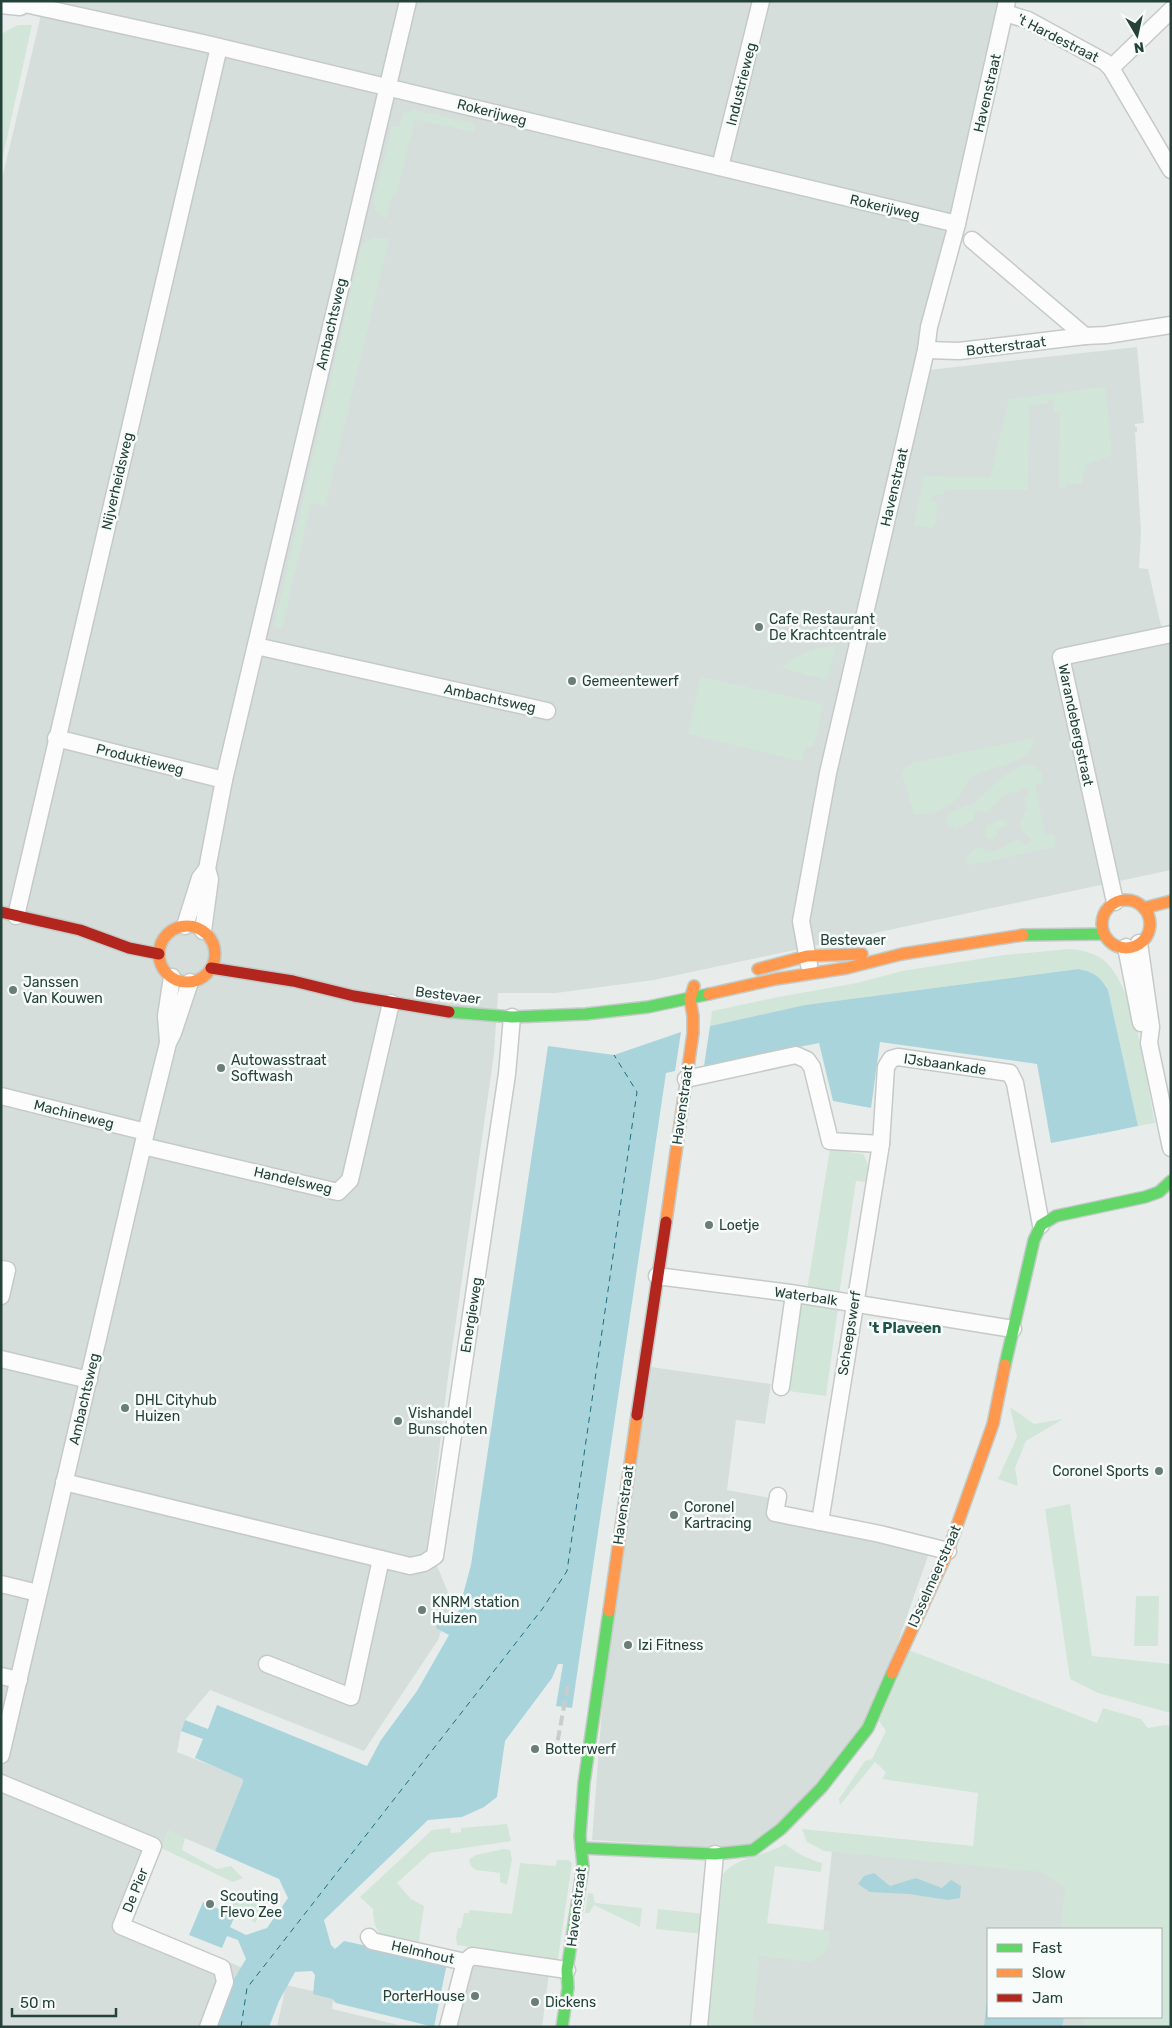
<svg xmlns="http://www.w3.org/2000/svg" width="1172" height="2028" viewBox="0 0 1172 2028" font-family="Rubik,sans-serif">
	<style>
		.built { fill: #d6dedb }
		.green { fill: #d1e6d8 }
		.water { fill: #a9d4db }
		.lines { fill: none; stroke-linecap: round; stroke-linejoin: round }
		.ferry { stroke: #1c6f80; stroke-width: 1; stroke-dasharray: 6 5; stroke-linecap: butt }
		.street-casing { stroke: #c5cac8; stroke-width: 19 }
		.fast-casing { stroke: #c3cbc8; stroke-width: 14 }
		.slow-casing { stroke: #c3cbc8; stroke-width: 14 }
		.jam-casing { stroke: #c3cbc8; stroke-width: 14 }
		.street { stroke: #fcfcfc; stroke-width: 16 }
		.fast { stroke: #63d668; stroke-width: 11 }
		.slow { stroke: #ff974d; stroke-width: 11 }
		.jam { stroke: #b3261e; stroke-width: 11 }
		.rail { stroke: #c9cdcc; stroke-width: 4; stroke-dasharray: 10 5; stroke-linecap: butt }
		.poi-dot { fill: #697e78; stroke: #f7fbf9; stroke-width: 2 }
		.labels { text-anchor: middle; stroke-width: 5; stroke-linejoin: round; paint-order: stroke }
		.street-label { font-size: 14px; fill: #24423a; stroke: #f7fbf9 }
		.poi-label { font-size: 14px; fill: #24423a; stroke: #f7fbf9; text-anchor: start }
		.neighbourhood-label { font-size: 15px; font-weight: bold; fill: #1f5548; stroke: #f7fbf9 }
	</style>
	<rect width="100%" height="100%" fill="#e8edeb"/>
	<!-- built -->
	<g class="built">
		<polygon points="40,1 1002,1 919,371 1137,347 1144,423 1135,424 1135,427 1137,427 1137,432 1135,432 1141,532 1139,568 1148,569 1162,630 1171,629 1171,870 654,980 556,993 498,993 494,1054 448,1377 428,1544 452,1602 438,1640 364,1751 210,1690 185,1720 181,1731 177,1752 243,1778 243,1782 215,1851 168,1831 132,1922 241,1967 214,2027 1,2027 1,183 40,19"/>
		<polygon points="644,1366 771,1384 765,1424 736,1420 727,1490 776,1499 772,1518 929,1553 868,1728 753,1850 592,1840 610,1601"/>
		<polygon points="833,1842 1117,1872 1111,1929 988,1929 988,2017 1102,2017 1101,2027 739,2027 750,1925 823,1933"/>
		<polygon points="464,1960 549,1974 542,2027 453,2027"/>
		<polygon points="286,1985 330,1995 333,2002 332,2009 407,2027 277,2027"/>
	</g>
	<!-- green -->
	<g class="green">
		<polygon points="18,25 32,25 1,165 1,34"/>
		<path d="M 415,110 L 475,124 L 473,132 L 415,119 L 396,194 L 391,199 L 386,218 C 378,216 374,208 374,200 L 392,126 L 399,127 L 403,114 Z"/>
		<polygon points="373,238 389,239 325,506 311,503 282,629 274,627 360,252 363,244"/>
		<polygon points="1105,387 1112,455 1087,464 1081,484 1067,484 1067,488 1059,488 1060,412 1054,412 1054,401 1051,399 1048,401 1048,404 1029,405 1028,490 945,490 943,495 933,495 931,498 933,502 937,502 936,521 933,528 914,525 924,476 990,478 1009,399"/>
		<path d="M 836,646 L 827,680 L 782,668 C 797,654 815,647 836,646 Z"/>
		<polygon points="701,677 823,704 813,747 806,746 802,761 688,734"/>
		<path d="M 1034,738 C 1034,764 990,766 975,775 C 967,780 964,789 959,796 C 949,808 928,817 914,814 L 902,774 L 906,767 L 913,763 Z"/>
		<path d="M 1027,765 L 1035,766 L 1041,773 L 1043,783 L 1035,784 L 1045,835 L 1054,834 L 1056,847 L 970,865 L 966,858 L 975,848 C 982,846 984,852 991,852 C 996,852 1013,842 1018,839 L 1026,846 L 1032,840 C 1029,837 1023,833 1021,829 C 1016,819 1032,814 1024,799 L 1030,792 L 1024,786 L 1017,793 L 1014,792 L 1006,794 L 984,814 L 984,812 L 976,810 L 973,821 L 966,823 L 956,829 L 948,824 L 945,818 L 955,810 L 973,804 L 1001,778 L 1019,767 Z"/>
		<polygon points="1001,819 1007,821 1006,826 1000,828 994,839 987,838 985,832 987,826"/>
		<path d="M 1069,949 C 1083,950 1097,953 1107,963 C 1138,996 1146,1079 1155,1123 L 1138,1126 L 1108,990 C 1100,976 1094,972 1078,969 L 805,1005 L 710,1026 L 712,1011 L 778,997 L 857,983 L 902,971 L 1004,955 Z"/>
		<path d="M 830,1149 L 863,1154 C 870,1164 867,1172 866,1182 L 856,1181 L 839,1295 L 807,1290 Z"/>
		<polygon points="801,1303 838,1308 826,1396 788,1391"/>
		<polygon points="1010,1407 1034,1424 1063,1419 1026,1441 1015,1468 1018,1486 998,1479 1017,1437"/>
		<polygon points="1070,1504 1092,1656 1171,1664 1171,1713 1098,1693 1070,1679 1045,1509"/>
		<polygon points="1136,1596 1159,1596 1158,1646 1134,1646"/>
		<polygon points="909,1650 1097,1723 1103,1708 1141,1719 1148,1728 1165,1725 1171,1726 1171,2027 1084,2027 1085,2017 1161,2017 1161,1929 1061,1929 1065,1888 1042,1872 824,1851 807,1842 802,1829 973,1846 978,1793 882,1779 886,1772 875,1762 840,1805 839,1799 865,1761 872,1759 886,1731 879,1721"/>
		<path d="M 507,1824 L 511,1841 L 430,1853 L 397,1883 L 411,1899 L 424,1906 L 418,1947 C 392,1941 373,1942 373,1909 L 360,1897 L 432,1830 L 450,1828 L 451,1833 L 461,1832 L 461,1828 Z"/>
		<polygon points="168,1831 185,1838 182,1850 217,1869 231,1866 243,1878 233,1882 161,1848"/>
		<path d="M 785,1844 C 797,1853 807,1859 822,1863 L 821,1872 L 775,1866 L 767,1923 L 830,1931 L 827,1950 L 812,1962 L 759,1956 L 752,2027 L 708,2027 L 723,1874 C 736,1857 766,1856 785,1844 Z"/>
		<path d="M 504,1849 L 510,1850 L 512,1859 L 507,1885 L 500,1882 L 500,1873 L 476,1870 C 472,1868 470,1865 469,1860 L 475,1855 Z"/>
		<polygon points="557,1860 568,1860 572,1863 558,1959 553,1960 457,1945 456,1938 458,1928 461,1928 464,1913 469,1913 469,1910 512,1914 520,1863 556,1866"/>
		<polygon points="241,1893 270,1896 255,1923 230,1904"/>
		<polygon points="588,1893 593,1894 595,1903 642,1908 640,1927 594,1905 589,1913 585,1913"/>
		<polygon points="658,1909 704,1914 703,1934 656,1929"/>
	</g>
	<!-- water -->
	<g class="water">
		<path d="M 1078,969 C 1094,972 1100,976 1108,990 L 1138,1126 L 1099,1134 L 1098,1132 L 1098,1134 L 1051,1143 L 1037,1064 L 880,1042 L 871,1108 L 833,1101 L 819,1043 L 704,1066 L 710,1026 L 805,1005 Z"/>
		<polygon points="681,1032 675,1071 666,1073 572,1708 556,1706 563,1664 558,1664 552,1678 505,1741 497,1797 484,1807 462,1817 428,1820 324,1920 331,1945 335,1949 344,1941 447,1963 434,2027 336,2003 332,1999 313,1994 315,1975 312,1971 295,1972 279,2001 269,2027 214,2027 224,1996 246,1959 238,1940 227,1936 222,1948 189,1935 203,1902 235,1916 230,1927 246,1935 267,1928 288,1898 279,1879 215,1851 243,1782 243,1779 195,1758 203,1739 181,1731 185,1720 208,1729 217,1705 367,1766 381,1740 417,1691 449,1635 436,1628 441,1615 456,1620 471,1565 477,1524 548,1046 614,1055"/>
		<polygon points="874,1873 890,1886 916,1878 942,1888 951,1880 961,1886 960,1898 948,1900 909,1894 870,1892 858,1884 864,1876"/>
		<polygon points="988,1990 988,2017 1064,2017 1062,2027 984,2027"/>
	</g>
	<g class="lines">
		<!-- ferry -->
		<polyline class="ferry" points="241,2027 247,1988 543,1608 567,1571 637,1092 614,1055"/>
		<!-- street casing -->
		<g class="street-casing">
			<g id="street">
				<polyline points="1,5 20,7 25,4 203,43 957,224"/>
				<polyline points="1005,13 1028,20 1105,62 1111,68 1171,170"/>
				<polyline points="1111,68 1171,10"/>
				<polyline points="720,167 761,1"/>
				<polyline points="972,240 1085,336"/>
				<polyline points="926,350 959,351 1085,336 1106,335 1171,325"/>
				<polyline points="256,646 547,711"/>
				<polyline points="56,738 224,780"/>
				<polyline points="1115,902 1061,657 1171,634"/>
				<polyline points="16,916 219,47"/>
				<polyline points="185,926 200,878 207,869 224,780 408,1"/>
				<polyline points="203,931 210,879 207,869"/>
				<polyline points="1139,943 1151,1027 1149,1043 1171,1148"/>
				<polyline points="1126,947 1141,1023"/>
				<polyline points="809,965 801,921 828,773 926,350 929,327 957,224 1007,1"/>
				<polyline points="168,1041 166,1016 172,977"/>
				<polyline points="686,1079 796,1055 807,1060 812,1067 830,1141 881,1144"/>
				<polyline points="1,1096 146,1132"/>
				<polyline points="143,1146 338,1192 350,1180 391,1003"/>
				<polyline points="1,1269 7,1270 1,1296"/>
				<polyline points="657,1276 790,1293 1013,1329"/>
				<polyline points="1,1359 89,1380"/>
				<polyline points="781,1387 794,1294"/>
				<polyline points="64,1482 410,1566 424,1563 435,1556 507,1074 512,1017"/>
				<polyline points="778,1496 775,1513 820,1522"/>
				<polyline points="948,1551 880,1534 820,1522 881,1144 886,1067 891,1059 898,1057 1010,1073 1015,1083 1041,1225"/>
				<polyline points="1,1584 38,1593"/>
				<polyline points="267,1664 351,1697 381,1559"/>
				<polyline points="1,1676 19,1680"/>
				<polyline points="1,1755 146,1132 168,1043 173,1033 190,982"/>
				<polyline points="1,1783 153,1846 121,1926 222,1968 225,1982 208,2027"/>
				<polyline points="369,1937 372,1941 465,1962 472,1956 567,1970"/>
				<polyline points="448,2027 465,1962"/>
				<polyline points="699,2027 715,1854"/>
			</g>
		</g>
		<!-- fast casing -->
		<g class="fast-casing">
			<g id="fast">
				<polyline points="1023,935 1104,934"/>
				<polyline points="449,1012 512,1017 586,1014 648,1007 709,994"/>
				<polyline points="1005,1365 1034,1240 1041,1225 1056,1216 1145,1197 1159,1192 1171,1181"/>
				<polyline points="581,1848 715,1854 753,1850 781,1829 822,1787 868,1728 892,1673"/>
				<polyline points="562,2027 568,1988 567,1970 583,1866 580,1836 584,1783 609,1611"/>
			</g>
		</g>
		<!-- slow casing -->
		<g class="slow-casing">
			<g id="slow">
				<circle cx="1126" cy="924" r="24"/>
				<polyline points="1144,908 1171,901"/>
				<circle cx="187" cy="954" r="28"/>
				<polyline points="758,969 807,956 862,954"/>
				<polyline points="709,994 776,979 847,968 902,954 1023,935"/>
				<polyline points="666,1222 693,1033 693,1016 690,999 694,986"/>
				<polyline points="609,1611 637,1415"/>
				<polyline points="892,1673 948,1551 993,1424 1005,1365"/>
			</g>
		</g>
		<!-- jam casing -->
		<g class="jam-casing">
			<g id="jam">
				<polyline points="1,912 80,930 129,948 159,954"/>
				<polyline points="211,968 293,981 354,996 449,1012"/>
				<polyline points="637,1415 666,1222"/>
			</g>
		</g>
		<!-- street -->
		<use href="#street" class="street"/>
		<!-- fast -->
		<use href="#fast" class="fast"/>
		<!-- slow -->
		<use href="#slow" class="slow"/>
		<!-- jam -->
		<use href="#jam" class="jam"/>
		<!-- rail -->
		<polyline class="rail" points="555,1755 568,1685"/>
	</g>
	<!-- markers -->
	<g class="poi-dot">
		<circle cx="759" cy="627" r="5"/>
		<circle cx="572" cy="681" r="5"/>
		<circle cx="13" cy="990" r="5"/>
		<circle cx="221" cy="1068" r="5"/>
		<circle cx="709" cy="1225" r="5"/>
		<circle cx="125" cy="1408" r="5"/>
		<circle cx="398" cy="1421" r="5"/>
		<circle cx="1159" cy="1471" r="5"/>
		<circle cx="674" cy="1515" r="5"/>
		<circle cx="422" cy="1610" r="5"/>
		<circle cx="628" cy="1645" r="5"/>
		<circle cx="535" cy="1749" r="5"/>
		<circle cx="210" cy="1904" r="5"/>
		<circle cx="475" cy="1996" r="5"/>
		<circle cx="535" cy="2002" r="5"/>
	</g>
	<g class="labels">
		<!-- street labels -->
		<g class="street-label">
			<text transform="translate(1058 38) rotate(27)" y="5">'t Hardestraat</text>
			<text transform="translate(741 84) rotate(-76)" y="5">Industrieweg</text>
			<text transform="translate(987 93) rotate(-77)" y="5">Havenstraat</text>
			<text transform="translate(492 112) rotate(14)" y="5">Rokerijweg</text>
			<text transform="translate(885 207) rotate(13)" y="5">Rokerijweg</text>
			<text transform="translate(331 324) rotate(-77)" y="5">Ambachtsweg</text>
			<text transform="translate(1006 346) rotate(-7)" y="5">Botterstraat</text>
			<text transform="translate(117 481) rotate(-77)" y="5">Nijverheidsweg</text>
			<text transform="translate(894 487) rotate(-77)" y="5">Havenstraat</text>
			<text transform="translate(490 698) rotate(12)" y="5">Ambachtsweg</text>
			<text transform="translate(1076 725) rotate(78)" y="5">Warandebergstraat</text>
			<text transform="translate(140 759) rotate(14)" y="5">Produktieweg</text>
			<text x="853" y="945">Bestevaer</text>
			<text transform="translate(448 995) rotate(7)" y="5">Bestevaer</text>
			<text transform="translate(945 1064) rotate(8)" y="5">IJsbaankade</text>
			<text transform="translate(682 1105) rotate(-82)" y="5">Havenstraat</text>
			<text transform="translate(74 1114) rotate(14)" y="5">Machineweg</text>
			<text transform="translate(293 1180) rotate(13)" y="5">Handelsweg</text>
			<text transform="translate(806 1296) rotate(8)" y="5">Waterbalk</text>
			<text transform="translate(471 1315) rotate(-81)" y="5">Energieweg</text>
			<text transform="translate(849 1333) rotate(-81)" y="5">Scheepswerf</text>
			<text transform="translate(84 1399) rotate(-77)" y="5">Ambachtsweg</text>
			<text transform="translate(623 1505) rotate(-82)" y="5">Havenstraat</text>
			<text transform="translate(934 1576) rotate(-66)" y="5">IJsselmeerstraat</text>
			<text transform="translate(135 1890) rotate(-68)" y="5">De Pier</text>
			<text transform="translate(576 1907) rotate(-83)" y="5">Havenstraat</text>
			<text transform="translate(423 1952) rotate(13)" y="5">Helmhout</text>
		</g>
		<!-- poi labels -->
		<g class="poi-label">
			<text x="769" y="624">Cafe Restaurant<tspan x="769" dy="16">De Krachtcentrale</tspan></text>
			<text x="582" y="686">Gemeentewerf</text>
			<text x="23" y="987">Janssen<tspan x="23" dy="16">Van Kouwen</tspan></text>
			<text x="231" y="1065">Autowasstraat<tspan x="231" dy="16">Softwash</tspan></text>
			<text x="719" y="1230">Loetje</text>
			<text x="135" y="1405">DHL Cityhub<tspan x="135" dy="16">Huizen</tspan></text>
			<text x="408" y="1418">Vishandel<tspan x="408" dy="16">Bunschoten</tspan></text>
			<text x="1149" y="1476" text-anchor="end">Coronel Sports</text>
			<text x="684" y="1512">Coronel<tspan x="684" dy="16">Kartracing</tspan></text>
			<text x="432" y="1607">KNRM station<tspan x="432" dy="16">Huizen</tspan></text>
			<text x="638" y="1650">Izi Fitness</text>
			<text x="545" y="1754">Botterwerf</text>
			<text x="220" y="1901">Scouting<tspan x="220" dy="16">Flevo Zee</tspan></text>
			<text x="465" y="2001" text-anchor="end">PorterHouse</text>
			<text x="545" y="2007">Dickens</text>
		</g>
		<!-- neighbourhood labels -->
		<g class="neighbourhood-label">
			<text x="905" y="1333">'t Plaveen</text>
		</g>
	</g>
	<!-- border -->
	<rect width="1172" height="2028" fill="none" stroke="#24423a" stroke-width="5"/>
	<!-- legend -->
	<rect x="987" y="1928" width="175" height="90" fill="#f7fbf9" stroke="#a3b1ad"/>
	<rect x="997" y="1944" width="25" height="8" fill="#63d668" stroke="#a3b1ad"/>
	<text x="1032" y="1953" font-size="15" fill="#24423a">Fast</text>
	<rect x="997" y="1969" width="25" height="8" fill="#ff974d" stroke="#a3b1ad"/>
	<text x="1032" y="1978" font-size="15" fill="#24423a">Slow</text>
	<rect x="997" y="1994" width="25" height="8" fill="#b3261e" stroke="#a3b1ad"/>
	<text x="1032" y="2003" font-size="15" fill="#24423a">Jam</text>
	<!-- north arrow -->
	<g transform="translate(1137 35) rotate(171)" stroke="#f7fbf9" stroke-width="4" paint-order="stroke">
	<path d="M0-4L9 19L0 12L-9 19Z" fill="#24423a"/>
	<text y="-8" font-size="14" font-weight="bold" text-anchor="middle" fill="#24423a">N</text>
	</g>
	<!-- scale -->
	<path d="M12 2008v8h104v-8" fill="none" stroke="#24423a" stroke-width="2.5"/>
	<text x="20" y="2008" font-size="15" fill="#24423a" stroke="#f7fbf9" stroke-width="4" paint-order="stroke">50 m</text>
</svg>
